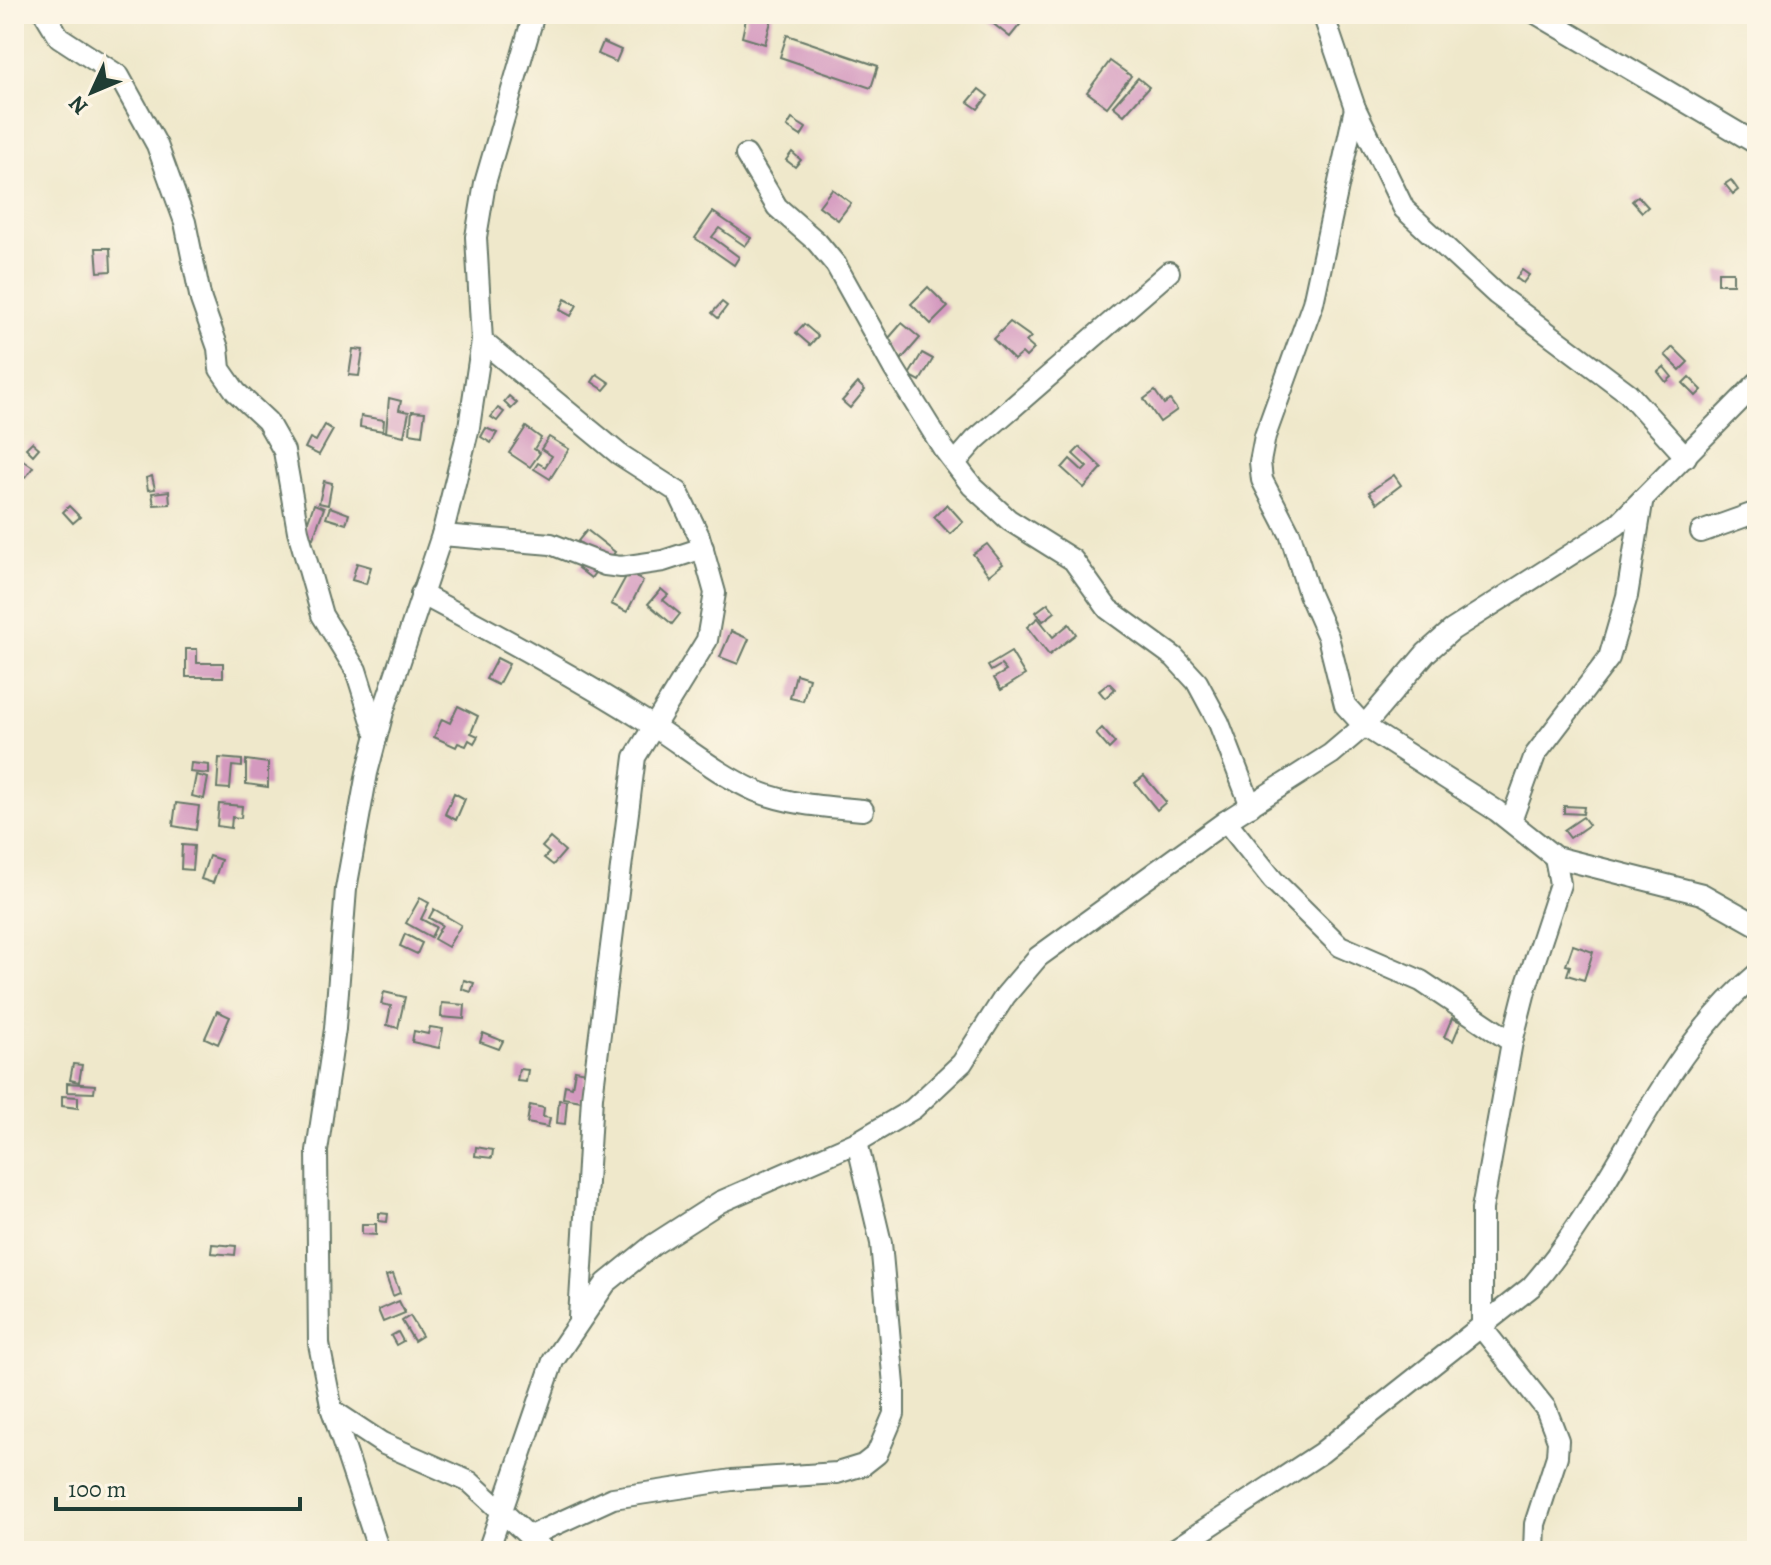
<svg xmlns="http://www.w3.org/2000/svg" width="1771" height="1565" viewBox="0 0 1771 1565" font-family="Alegreya,serif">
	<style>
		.building { fill: #d499bf }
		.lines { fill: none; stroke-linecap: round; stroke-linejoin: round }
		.street-casing { stroke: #687969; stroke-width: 24 }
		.street { stroke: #fff; stroke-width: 20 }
	</style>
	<rect width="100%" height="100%" fill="#fcf5e5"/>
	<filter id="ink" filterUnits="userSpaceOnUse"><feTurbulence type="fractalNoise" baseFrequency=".0125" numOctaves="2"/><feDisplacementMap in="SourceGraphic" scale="16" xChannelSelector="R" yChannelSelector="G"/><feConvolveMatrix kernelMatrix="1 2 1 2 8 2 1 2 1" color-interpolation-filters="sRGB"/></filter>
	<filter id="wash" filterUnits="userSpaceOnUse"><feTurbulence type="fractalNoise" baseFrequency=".006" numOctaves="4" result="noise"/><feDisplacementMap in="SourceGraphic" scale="32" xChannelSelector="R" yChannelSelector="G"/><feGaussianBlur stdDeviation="1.8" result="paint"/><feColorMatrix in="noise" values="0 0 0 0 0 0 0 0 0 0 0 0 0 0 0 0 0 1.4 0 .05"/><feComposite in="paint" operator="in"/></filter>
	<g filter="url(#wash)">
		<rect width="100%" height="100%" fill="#efe8cb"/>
		<g id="blocks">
			<!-- building -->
			<g class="building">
				<polygon points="747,14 773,14 765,44 742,37"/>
				<polygon points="981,14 1024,14 1027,16 1010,37"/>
				<polygon points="787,35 878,66 871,88 780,57"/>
				<polygon points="603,42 621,50 616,62 598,54"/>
				<polygon points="1110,61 1131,76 1107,107 1087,92"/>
				<polygon points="1138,78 1149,87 1124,115 1113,106"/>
				<polygon points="979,89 988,96 978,109 968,102"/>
				<polygon points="792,119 806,128 801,136 787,127"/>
				<polygon points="792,152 801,160 795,167 786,160"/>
				<polygon points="1731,180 1738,190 1733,194 1725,184"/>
				<polygon points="832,189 851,203 838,220 819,206"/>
				<polygon points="1638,196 1648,207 1642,212 1632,201"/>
				<polygon points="713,212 751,238 745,246 719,228 712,237 739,257 734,265 695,238"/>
				<polygon points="96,248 110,248 111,271 98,272"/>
				<polygon points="1522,270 1529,275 1523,283 1516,278"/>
				<rect x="1718" y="272" width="15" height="12"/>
				<polygon points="928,287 948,307 931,324 911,304"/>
				<polygon points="565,299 577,305 571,316 560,310"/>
				<polygon points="722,302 727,306 718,318 712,313"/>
				<polygon points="1010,322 1031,337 1026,342 1034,349 1026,357 1022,353 1014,360 993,339"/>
				<polygon points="902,323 920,338 900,361 882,346"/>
				<polygon points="804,324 818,336 810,345 796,333"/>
				<polygon points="1673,347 1688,362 1680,370 1665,355"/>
				<polygon points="353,349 363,350 359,376 349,375"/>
				<polygon points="922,353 933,359 920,381 909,375"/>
				<polygon points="1664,367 1672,377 1666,382 1658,372"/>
				<polygon points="597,374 610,383 604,390 592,382"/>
				<polygon points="1689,377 1702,390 1696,396 1683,383"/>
				<polygon points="858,383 865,390 850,408 842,401"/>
				<polygon points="1155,391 1164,404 1170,400 1177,410 1160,422 1144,399"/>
				<polygon points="509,396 517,403 511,409 504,402"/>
				<polygon points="389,398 401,401 399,410 409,412 404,436 386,432"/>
				<polygon points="498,408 504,412 497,421 491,417"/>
				<polygon points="412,411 425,412 422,435 410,433"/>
				<polygon points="361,416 384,420 383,431 360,427"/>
				<polygon points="325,425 333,430 319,455 305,448 310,438 316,441"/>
				<polygon points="526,427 541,438 534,449 540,453 530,467 509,453"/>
				<polygon points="486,428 497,433 491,443 481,437"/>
				<polygon points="549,437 569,449 550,479 534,469 538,463 545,467 552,456 541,449"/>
				<polygon points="32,442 39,448 33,455 26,448"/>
				<polygon points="1080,447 1102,468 1084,488 1062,468 1070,459 1083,471 1087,467 1073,454"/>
				<polygon points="14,454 33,467 26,477 14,469"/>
				<polygon points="1394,475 1401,485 1377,503 1369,492"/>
				<polygon points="152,476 155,489 148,490 146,478"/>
				<polygon points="324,481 332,483 328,505 319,503"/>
				<polygon points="169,491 170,504 154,505 152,493"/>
				<polygon points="314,504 324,508 313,538 303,535"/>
				<polygon points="947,504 963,522 950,534 934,517"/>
				<polygon points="69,506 80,517 73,523 63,512"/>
				<polygon points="330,507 349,514 346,524 326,518"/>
				<polygon points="587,530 615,552 607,563 578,541"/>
				<polygon points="987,544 1003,564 989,575 973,554"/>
				<polygon points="584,561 597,570 591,578 578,568"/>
				<polygon points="357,563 371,567 366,584 352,580"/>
				<polygon points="628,573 643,581 627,612 611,604"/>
				<polygon points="661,589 668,595 663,600 680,614 672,624 648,604"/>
				<polygon points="1048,603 1055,612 1043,621 1036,612"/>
				<polygon points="1038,618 1053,637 1069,624 1076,634 1049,655 1027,627"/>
				<polygon points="731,631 749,639 738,664 720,657"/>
				<polygon points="186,649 197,649 197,663 223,663 223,677 186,677"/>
				<polygon points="1011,652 1025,675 1001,690 994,678 1006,671 1001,665 991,671 988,666"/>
				<polygon points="497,658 509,664 498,685 486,679"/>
				<polygon points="796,674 809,678 803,701 790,698"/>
				<polygon points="1109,683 1115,689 1105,698 1099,691"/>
				<polygon points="458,706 478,716 471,733 478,736 474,743 469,740 466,746 458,743 456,747 434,737 442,719 450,723"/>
				<polygon points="1102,728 1115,743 1109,749 1096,734"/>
				<polygon points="219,758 242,760 242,767 232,766 230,789 217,788"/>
				<polygon points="246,760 268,763 268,787 246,784"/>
				<polygon points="191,763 209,765 209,774 190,772"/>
				<polygon points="196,775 208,778 204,799 192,796"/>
				<polygon points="1144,776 1166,802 1157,810 1135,783"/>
				<polygon points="454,793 465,799 456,820 445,814"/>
				<polygon points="176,803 199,806 196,830 173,826"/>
				<polygon points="219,804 242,806 241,818 232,817 231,828 217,826"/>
				<polygon points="1564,806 1584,807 1583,814 1564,813"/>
				<polygon points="1583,817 1589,825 1570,838 1564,830"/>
				<polygon points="550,838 565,851 553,865 544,858 549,853 542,847"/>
				<polygon points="182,845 194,846 192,870 181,869"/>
				<polygon points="209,856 221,860 213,883 201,879"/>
				<polygon points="420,898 429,903 421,919 436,927 431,937 406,923"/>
				<polygon points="434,909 461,925 448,947 434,939 442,925 429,918"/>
				<polygon points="405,934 422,943 417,954 400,946"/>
				<polygon points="1573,945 1593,952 1584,980 1567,975 1570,966 1566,965"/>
				<polygon points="464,980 474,983 471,992 462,989"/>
				<polygon points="384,992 405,997 398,1028 387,1025 391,1006 381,1004"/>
				<polygon points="442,1003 465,1005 464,1019 441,1017"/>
				<polygon points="217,1011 230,1017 218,1044 205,1038"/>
				<polygon points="1452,1018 1461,1022 1453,1041 1444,1037"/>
				<polygon points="430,1027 443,1029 439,1048 412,1042 414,1031 428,1034"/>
				<polygon points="483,1033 503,1041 499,1049 480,1042"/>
				<polygon points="73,1064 82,1065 79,1082 70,1080"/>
				<polygon points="519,1069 528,1070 526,1082 517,1081"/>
				<polygon points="575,1070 587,1072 582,1101 563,1098 565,1085 572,1087"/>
				<polygon points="67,1083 95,1085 94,1093 67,1092"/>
				<polygon points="62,1096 78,1097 78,1108 62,1106"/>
				<polygon points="559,1100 567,1101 565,1124 557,1123"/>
				<polygon points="530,1105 544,1108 543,1117 550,1118 548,1127 527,1123"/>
				<polygon points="476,1147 493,1150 492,1158 475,1156"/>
				<polygon points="379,1213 388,1214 387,1222 379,1221"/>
				<polygon points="362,1224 376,1224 376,1235 362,1234"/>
				<polygon points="212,1244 236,1246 235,1255 211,1253"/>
				<polygon points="393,1274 400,1293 393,1296 386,1276"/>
				<polygon points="399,1301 405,1313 383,1322 378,1310"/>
				<polygon points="410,1316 422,1336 414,1341 402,1321"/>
				<polygon points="398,1332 403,1341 396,1345 391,1336"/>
			</g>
		</g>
	</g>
	<g filter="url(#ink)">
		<use href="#blocks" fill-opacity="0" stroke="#687969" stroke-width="2"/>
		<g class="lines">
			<!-- street casing -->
			<g class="street-casing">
				<g id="street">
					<polyline points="45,14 59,37 119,76 157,145 185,222 201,300 218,348 220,369 236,392 267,421 284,451 298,531 322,615 356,670 375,731"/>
					<polyline points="1323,14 1355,108 1404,209 1496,294 1628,393 1686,457"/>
					<polyline points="1537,14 1757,144"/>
					<polyline points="1355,108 1313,303 1265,436 1260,462 1262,480 1290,534 1309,594 1328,637 1345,705 1364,726 1497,811 1555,857 1702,894 1757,925"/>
					<polyline points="746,155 777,207 817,242 836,265 894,369 943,448 972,486 1009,520 1073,560 1108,609 1174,657 1197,682 1219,723 1251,806"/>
					<polyline points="482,341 619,454 678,492 699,536 715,593 707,640 635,757 592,1097 579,1318"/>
					<polyline points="955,463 975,440 1169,272"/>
					<polyline points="1701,532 1757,512"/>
					<polyline points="442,535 551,544 605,565 621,567 663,561 703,548"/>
					<path d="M 421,594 C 500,636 578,678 653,726 C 687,748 719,775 756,791 C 790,805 827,807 863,810"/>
					<polyline points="1226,821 1273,880 1340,946 1421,981 1512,1042"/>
					<polyline points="1511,821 1535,755 1609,658 1627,596 1642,503"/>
					<polyline points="332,1410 382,1443 470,1482 545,1551"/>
					<polyline points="530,1536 613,1498 732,1480 837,1473 863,1465 877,1454 894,1414 894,1385 881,1243 857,1142"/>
					<polyline points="379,1551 332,1410 319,1344 317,1151 335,1029 346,889 367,773 383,712 442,535 469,427 482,341 476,237 485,183 534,14"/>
					<polyline points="488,1551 553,1361 606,1283 653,1245 720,1202 857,1142 913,1109 962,1063 1005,996 1038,957 1226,821 1331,754 1364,726 1426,653 1452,630 1617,525 1757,383"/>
					<path d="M 1172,1551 L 1321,1453 L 1531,1287 C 1617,1189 1657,1058 1757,974"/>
					<polyline points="1534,1551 1535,1524 1557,1456 1558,1440 1546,1409 1482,1328 1482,1209 1512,1042 1526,987 1560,884 1555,857"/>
				</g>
			</g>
			<!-- street -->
			<use href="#street" class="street"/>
		</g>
	</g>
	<!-- margin -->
	<rect width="1771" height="1565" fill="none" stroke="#fcf5e5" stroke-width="48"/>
	<!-- north arrow -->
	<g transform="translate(92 92) rotate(226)" stroke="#fcf5e5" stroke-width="6" paint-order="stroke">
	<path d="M0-6L14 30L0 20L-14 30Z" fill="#1f3d34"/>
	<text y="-12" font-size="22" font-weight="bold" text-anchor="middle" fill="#1f3d34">N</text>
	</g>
	<!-- scale -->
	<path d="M56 1497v12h244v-12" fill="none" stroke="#1f3d34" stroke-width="4"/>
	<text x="68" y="1497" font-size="24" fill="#1f3d34" stroke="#fcf5e5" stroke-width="6" paint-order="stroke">100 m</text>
</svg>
